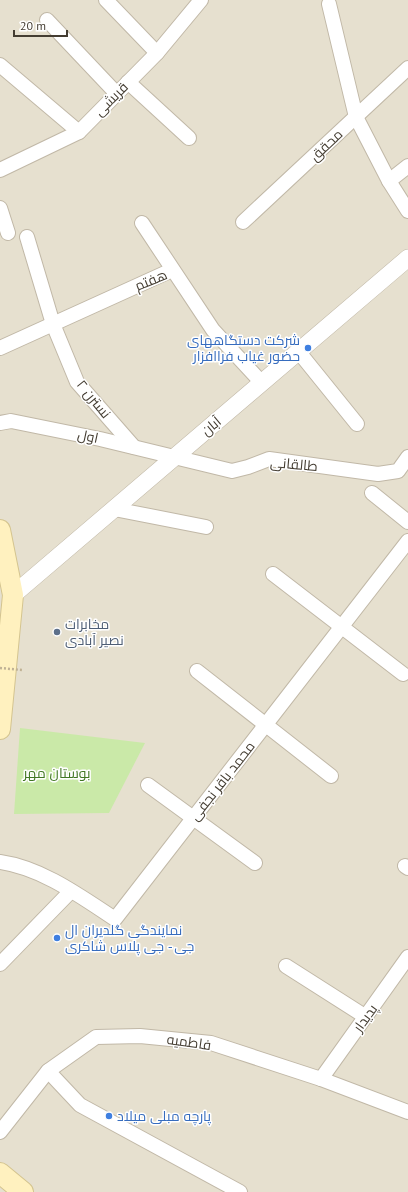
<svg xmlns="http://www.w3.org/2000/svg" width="408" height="1192" viewBox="0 0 408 1192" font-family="'PT Sans',Cairo,sans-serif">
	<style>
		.residential { fill: #e6e0cf }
		.green { fill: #cae9a8 }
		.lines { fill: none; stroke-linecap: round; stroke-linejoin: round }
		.minor-casing { stroke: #c1b8a7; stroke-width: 16 }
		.tertiary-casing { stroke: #c1b8a7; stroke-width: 18 }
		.secondary-casing { stroke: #d4c48f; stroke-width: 22 }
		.minor { stroke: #fff; stroke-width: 14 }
		.tertiary { stroke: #fff; stroke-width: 17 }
		.secondary { stroke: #fff1bf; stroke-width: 20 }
		.path-bridge { stroke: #c0b295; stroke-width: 2.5; stroke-dasharray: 2 2; stroke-linecap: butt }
		.shop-dot { fill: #3f7fe0; stroke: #fff; stroke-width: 1.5 }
		.service-dot { fill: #5c6f8a; stroke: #fff; stroke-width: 1.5 }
		.labels { text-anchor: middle; stroke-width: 3; stroke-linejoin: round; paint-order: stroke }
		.street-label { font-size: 14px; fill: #443d32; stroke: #fff }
		.shop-label { font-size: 14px; fill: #366cbe; stroke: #fff; text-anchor: start }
		.service-label { font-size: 14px; fill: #4e5e75; stroke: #fff; text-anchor: start }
		.park-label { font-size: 14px; fill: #417723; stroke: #fff }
	</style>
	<rect width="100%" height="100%" fill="#f2eee2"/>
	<!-- residential -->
	<rect class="residential" x="0" y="0" width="408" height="1192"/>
	<!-- green -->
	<polygon class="green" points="20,728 145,743 109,813 14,814"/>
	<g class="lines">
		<!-- minor casing -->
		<g class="minor-casing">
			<g id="minor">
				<polyline points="106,0 157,53"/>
				<polyline points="329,4 356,117 389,181 408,211"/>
				<polyline points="47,20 117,94"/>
				<polyline points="0,65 79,132"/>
				<polyline points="128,82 189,138"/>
				<polyline points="0,170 79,132 157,53 201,0"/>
				<polyline points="389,181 408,166"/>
				<polyline points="0,208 8,233"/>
				<polyline points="243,222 408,68"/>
				<polyline points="142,223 213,330 262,383"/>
				<polyline points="27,237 53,324 77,382 134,447"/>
				<polyline points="0,348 172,270"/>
				<polyline points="298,351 357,424"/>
				<polyline points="0,423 11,421 100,439 232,471 248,467 269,459 378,474 398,471 408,457"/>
				<polyline points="372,493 408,522"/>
				<polyline points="114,509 206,527"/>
				<polyline points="273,574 403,674"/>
				<polyline points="197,671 331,776"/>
				<polyline points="148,785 255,863"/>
				<path d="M 0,862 C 42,868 80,896 115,919 L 408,541"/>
				<polyline points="405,866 408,868"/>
				<polyline points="0,964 71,891"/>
				<polyline points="286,966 366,1017"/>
				<polyline points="48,1071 80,1105 240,1192"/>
				<polyline points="321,1079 408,957"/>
				<polyline points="0,1132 48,1071 96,1037 140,1036 211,1043 321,1079 408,1112"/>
			</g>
		</g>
		<!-- tertiary casing -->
		<g class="tertiary-casing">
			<polyline id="tertiary" points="13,595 408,258"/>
		</g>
		<!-- secondary casing -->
		<g class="secondary-casing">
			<g id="secondary">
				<polyline points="0,530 13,595 0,729"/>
				<polyline points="0,1173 23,1192"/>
			</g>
		</g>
		<!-- minor -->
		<use href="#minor" class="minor"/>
		<!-- tertiary -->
		<use href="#tertiary" class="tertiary"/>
		<!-- secondary -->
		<use href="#secondary" class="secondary"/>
		<!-- path-bridge -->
		<polyline class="path-bridge" points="0,668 22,670"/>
	</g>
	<!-- markers -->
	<g class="shop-dot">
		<circle cx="308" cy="348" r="4"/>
		<circle cx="57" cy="938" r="4"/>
		<circle cx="109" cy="1116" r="4"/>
	</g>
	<circle class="service-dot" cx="57" cy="632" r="4"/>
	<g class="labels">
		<!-- street labels -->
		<g class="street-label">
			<text transform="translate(111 99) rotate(-45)" y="5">قریشی</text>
			<text transform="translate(326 145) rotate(-43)" y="5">محقق</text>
			<text transform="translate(151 280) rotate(-22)" y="5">هفتم</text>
			<text transform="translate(94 399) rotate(51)" y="5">نسترن ۲</text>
			<text transform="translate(211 426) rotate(-40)" y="5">آبان</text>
			<text transform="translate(88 436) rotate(12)" y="5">اول</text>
			<text transform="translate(294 464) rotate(5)" y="5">طالقانی</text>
			<text transform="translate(222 781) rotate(-52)" y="5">محمد باقر نجفی</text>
			<text transform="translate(365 1018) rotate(-54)" y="5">پدیدار</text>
			<text transform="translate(189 1042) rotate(8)" y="5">فاطمیه</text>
		</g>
		<!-- shop labels -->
		<g class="shop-label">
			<text x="300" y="345" text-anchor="end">شرکت دستگاههای<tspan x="300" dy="16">حضور غیاب فراافزار</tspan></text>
			<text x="65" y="935">نمایندگی گلدیران ال<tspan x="65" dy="16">جی - جی پلاس شاکری</tspan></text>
			<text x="117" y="1121">پارچه مبلی میلاد</text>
		</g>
		<!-- service labels -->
		<g class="service-label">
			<text x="65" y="629">مخابرات<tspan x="65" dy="16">نصیر آبادی</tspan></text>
		</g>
		<!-- park labels -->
		<g class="park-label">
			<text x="57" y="778">بوستان مهر</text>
		</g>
	</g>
	<!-- scale -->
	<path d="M14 30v6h53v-6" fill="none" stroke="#443d32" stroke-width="2"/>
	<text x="20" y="30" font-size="12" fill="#443d32" stroke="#ffffff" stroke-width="3" paint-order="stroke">20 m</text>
</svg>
